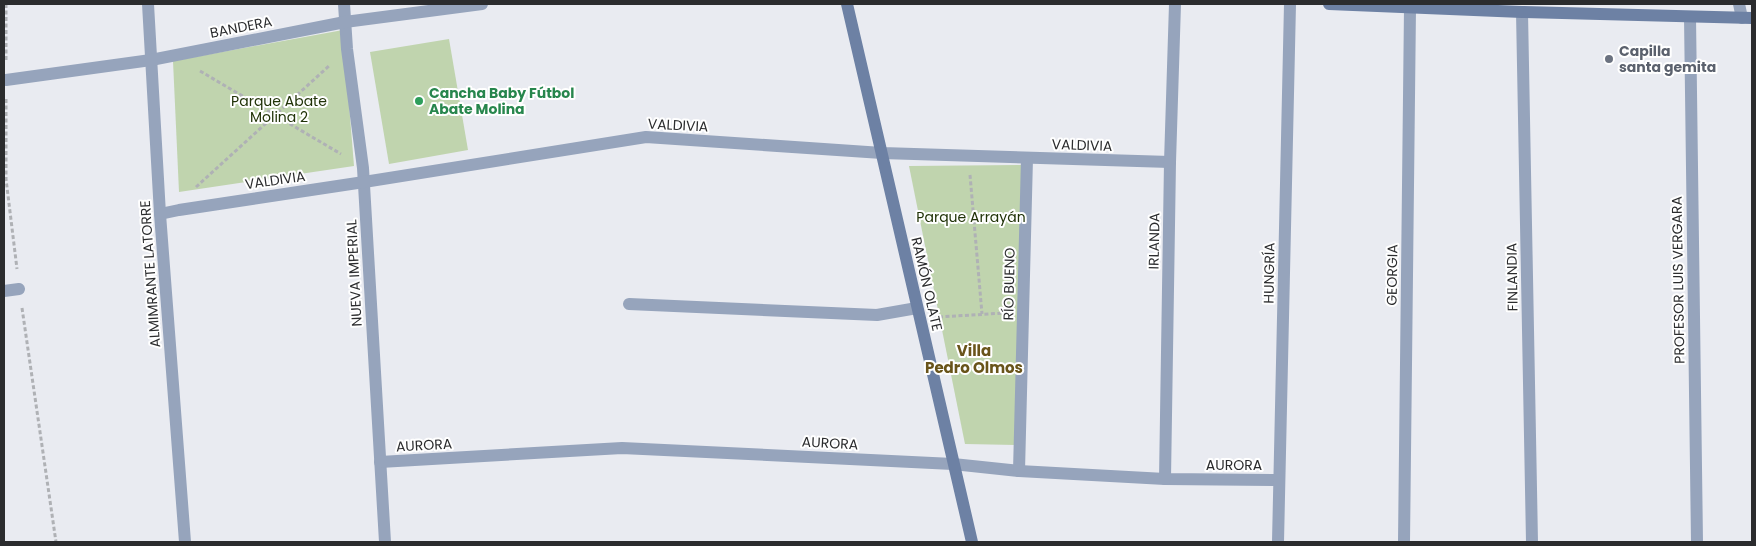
<svg xmlns="http://www.w3.org/2000/svg" width="1756" height="546" viewBox="0 0 1756 546" font-family="Poppins,sans-serif">
	<style>
		.green { fill: #c0d4ae }
		.lines { fill: none; stroke-linecap: round; stroke-linejoin: round }
		.path { stroke: #afb1b5; stroke-width: 3; stroke-dasharray: 4 2.5; stroke-linecap: butt }
		.street { stroke: #96a4bc; stroke-width: 12 }
		.secondary { stroke: #6d81a4; stroke-width: 12 }
		.worship-dot { fill: #6b7280; stroke: #fff; stroke-width: 2 }
		.leisure-dot { fill: #2e9e5b; stroke: #fff; stroke-width: 2 }
		.labels { text-anchor: middle; stroke-width: 4; stroke-linejoin: round; paint-order: stroke }
		.street-label { font-size: 14px; fill: #2b2c2e; stroke: #fff }
		.worship-label { font-size: 14px; font-weight: bold; fill: #5b616d; stroke: #fff; text-anchor: start }
		.leisure-label { font-size: 14px; font-weight: bold; fill: #27864d; stroke: #fff; text-anchor: start }
		.park-label { font-size: 14px; fill: #213308; stroke: #fff }
		.neighbourhood-label { font-size: 15px; font-weight: bold; fill: #69541a; stroke: #fff }
	</style>
	<rect width="100%" height="100%" fill="#e9ebf1"/>
	<!-- green -->
	<g class="green">
		<polygon points="343,30 354,166 179,192 173,61"/>
		<polygon points="449,39 468,150 389,164 370,52"/>
		<polygon points="1023,165 1016,445 965,444 909,166"/>
	</g>
	<g class="lines">
		<!-- path -->
		<g class="path">
			<polyline points="6,60 6,4"/>
			<polyline points="200,71 341,154"/>
			<polyline points="6,99 6,179 17,269"/>
			<polyline points="970,175 982,314"/>
			<polyline points="196,187 330,65"/>
			<polyline points="22,308 56,542"/>
			<polyline points="939,317 1005,313"/>
		</g>
		<!-- street -->
		<g class="street">
			<polyline points="148,4 160,214 185,542"/>
			<polyline points="344,4 347,49 363,168 385,542"/>
			<polyline points="1739,4 1742,18"/>
			<polyline points="1522,12 1532,542"/>
			<polyline points="1690,17 1697,542"/>
			<polyline points="6,80 151,60 345,22 482,4"/>
			<polyline points="160,214 179,210 364,182 646,137 882,153 1170,162"/>
			<polyline points="4,291 19,289"/>
			<polyline points="629,304 877,315 917,308"/>
			<polyline points="380,462 622,448 953,464 1019,471 1165,479 1279,480"/>
			<polyline points="1019,471 1027,158"/>
			<polyline points="1165,479 1170,162 1175,4"/>
			<polyline points="1278,542 1290,4"/>
			<polyline points="1404,542 1410,8"/>
		</g>
		<!-- secondary -->
		<g class="secondary">
			<polyline points="847,4 972,542"/>
			<polyline points="1329,4 1522,12 1752,18"/>
		</g>
	</g>
	<!-- markers -->
	<circle class="worship-dot" cx="1609" cy="59" r="5"/>
	<circle class="leisure-dot" cx="419" cy="101" r="5"/>
	<g class="labels">
		<!-- street labels -->
		<g class="street-label">
			<text transform="translate(241 27) rotate(-11)" y="5">BANDERA</text>
			<text transform="translate(678 125) rotate(3)" y="5">VALDIVIA</text>
			<text transform="translate(1082 145) rotate(2)" y="5">VALDIVIA</text>
			<text transform="translate(275 180) rotate(-8)" y="5">VALDIVIA</text>
			<text transform="translate(1154 241) rotate(-89)" y="5">IRLANDA</text>
			<text transform="translate(354 273) rotate(-93)" y="5">NUEVA IMPERIAL</text>
			<text transform="translate(1269 273) rotate(-89)" y="5">HUNGRÍA</text>
			<text transform="translate(150 274) rotate(-94)" y="5">ALMIMRANTE LATORRE</text>
			<text transform="translate(1392 275) rotate(-89)" y="5">GEORGIA</text>
			<text transform="translate(1512 277) rotate(-91)" y="5">FINLANDIA</text>
			<text transform="translate(1678 280) rotate(-91)" y="5">PROFESOR LUIS VERGARA</text>
			<text transform="translate(927 284) rotate(77)" y="5">RAMÓN OLATE</text>
			<text transform="translate(1009 284) rotate(-89)" y="5">RÍO BUENO</text>
			<text transform="translate(830 443) rotate(3)" y="5">AURORA</text>
			<text transform="translate(424 445) rotate(-3)" y="5">AURORA</text>
			<text x="1234" y="470">AURORA</text>
		</g>
		<!-- worship labels -->
		<g class="worship-label">
			<text x="1619" y="56">Capilla<tspan x="1619" dy="16">santa gemita</tspan></text>
		</g>
		<!-- leisure labels -->
		<g class="leisure-label">
			<text x="429" y="98">Cancha Baby Fútbol<tspan x="429" dy="16">Abate Molina</tspan></text>
		</g>
		<!-- park labels -->
		<g class="park-label">
			<text x="279" y="106">Parque Abate<tspan x="279" dy="16">Molina 2</tspan></text>
			<text x="971" y="222">Parque Arrayán</text>
		</g>
		<!-- neighbourhood labels -->
		<g class="neighbourhood-label">
			<text x="974" y="356">Villa<tspan x="974" dy="17">Pedro Olmos</tspan></text>
		</g>
	</g>
	<!-- border -->
	<rect width="1756" height="546" fill="none" stroke="#2b2c2e" stroke-width="10"/>
</svg>
